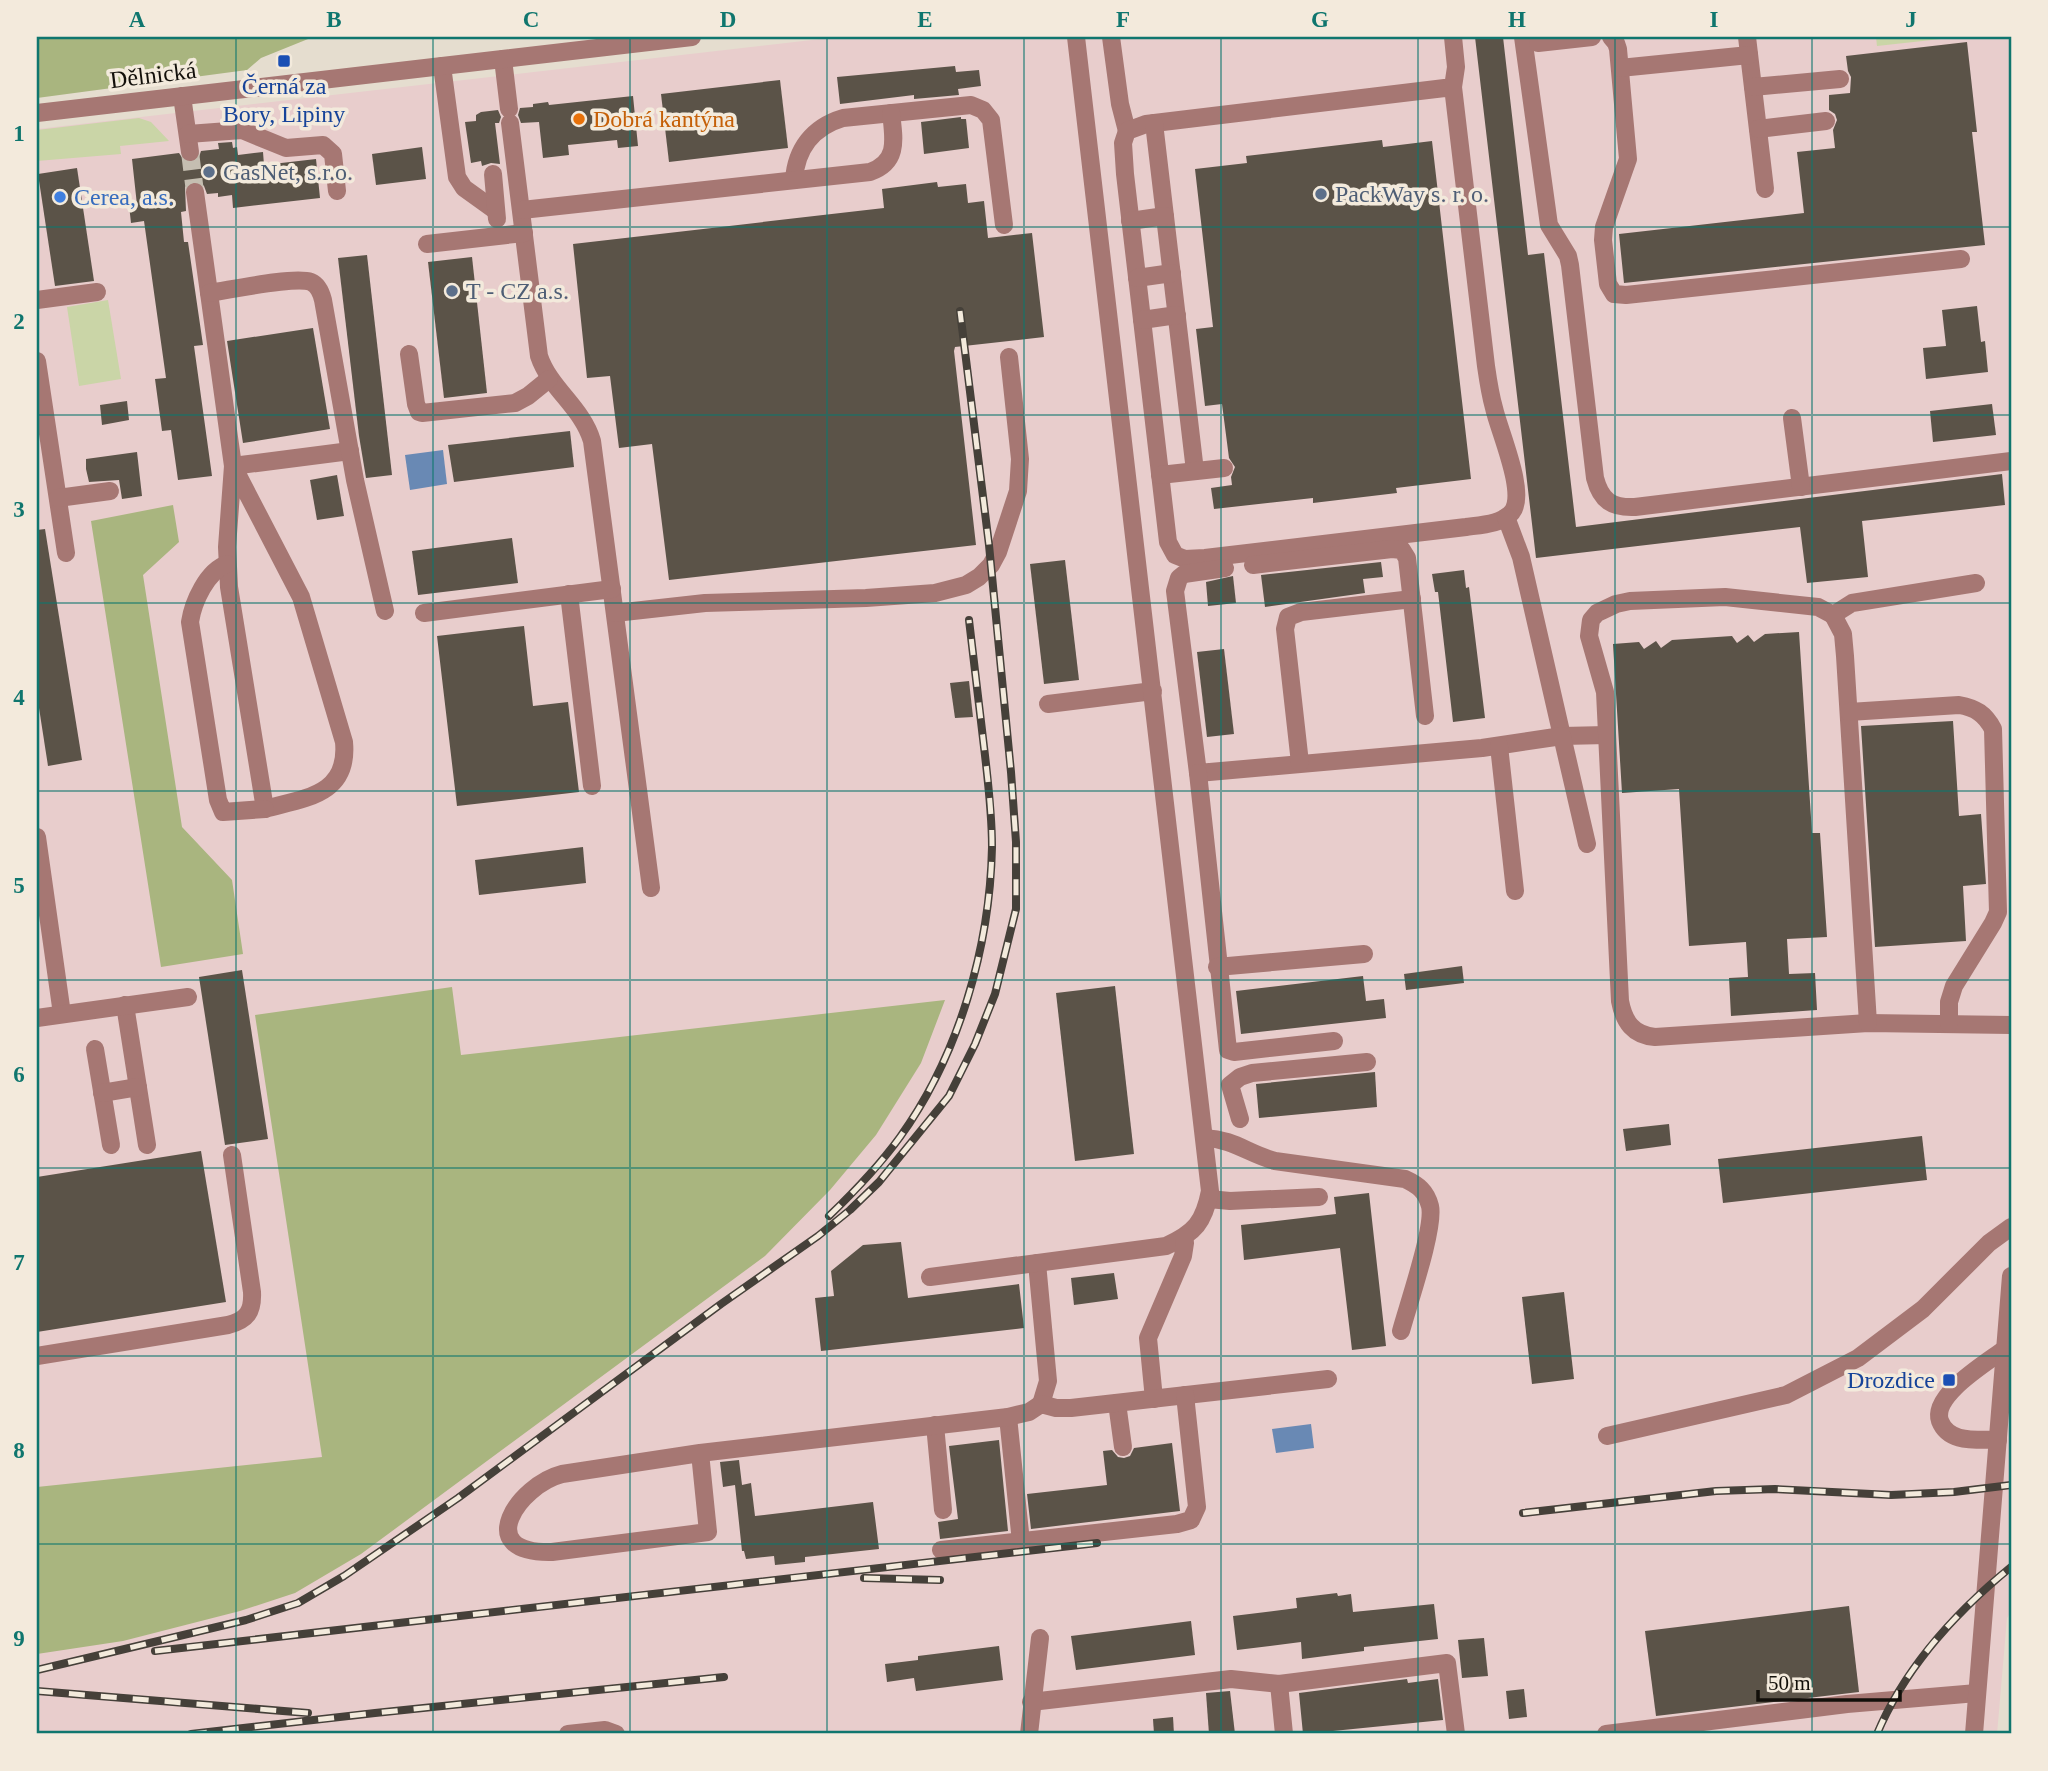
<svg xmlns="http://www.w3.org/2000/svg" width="2048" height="1771" viewBox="0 0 2048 1771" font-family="Georgia,serif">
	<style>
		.industrial { fill: #e8cdcc }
		.green { fill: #cad5a7 }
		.forest { fill: #a9b57f }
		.water { fill: #6989b4 }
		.building { fill: #5b5348 }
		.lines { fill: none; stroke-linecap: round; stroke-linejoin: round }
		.minor-tunnel { stroke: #c5beb1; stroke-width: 18; stroke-dasharray: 18 9; stroke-linecap: butt }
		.minor { stroke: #a67773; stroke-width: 18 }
		.rail-casing { stroke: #454039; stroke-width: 8 }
		.rail { stroke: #f3eadc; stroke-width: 5; stroke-dasharray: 16; stroke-linecap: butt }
		.grid { fill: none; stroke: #0f766e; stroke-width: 2; stroke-opacity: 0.55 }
		.transit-dot { fill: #1a4fb4; stroke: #f3eadc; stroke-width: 2.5 }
		.food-dot { fill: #e8710a; stroke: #f3eadc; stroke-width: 2.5 }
		.service-dot { fill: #5c6f8a; stroke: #f3eadc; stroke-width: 2.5 }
		.shop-dot { fill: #3f7fe0; stroke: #f3eadc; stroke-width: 2.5 }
		.labels { text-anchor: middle; stroke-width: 7; stroke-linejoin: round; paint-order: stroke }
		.street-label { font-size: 24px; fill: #120f0a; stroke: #f3eadc }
		.transit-label { font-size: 24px; fill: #164399; stroke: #f3eadc }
		.food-label { font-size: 24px; fill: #c56008; stroke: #f3eadc; text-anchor: start }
		.service-label { font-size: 24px; fill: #4e5e75; stroke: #f3eadc; text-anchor: start }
		.shop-label { font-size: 24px; fill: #366cbe; stroke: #f3eadc; text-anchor: start }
		.neatline { fill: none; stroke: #0f766e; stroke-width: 2.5 }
		.grid-label { font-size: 23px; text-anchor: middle; font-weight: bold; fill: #0f766e }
	</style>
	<rect width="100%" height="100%" fill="#e5ddcf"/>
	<!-- industrial -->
	<polygon class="industrial" points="838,37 2011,37 2011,1612 2007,1618 1997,1734 37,1734 37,129"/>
	<!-- green -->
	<g class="green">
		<polygon points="1876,37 1959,37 1877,46"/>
		<polygon points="139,118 151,122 169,141 120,146 121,154 37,161 37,130"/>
		<polygon points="108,300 121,379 79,386 67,307"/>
	</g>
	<!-- forest -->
	<g class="forest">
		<polygon points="37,37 313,37 261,58 247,70 37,98"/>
		<polygon points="173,505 179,542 143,575 182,827 232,880 243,954 161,967 91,521"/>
		<polygon points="452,987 461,1055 945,1000 921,1063 876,1135 830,1190 765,1256 361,1554 295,1593 240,1611 123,1641 37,1654 37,1487 322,1457 255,1015"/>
	</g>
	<!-- water -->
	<g class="water">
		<polygon points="443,450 447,484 410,490 405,455"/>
		<polygon points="1311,1424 1314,1448 1276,1453 1272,1429"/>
	</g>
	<!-- building -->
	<g class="building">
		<polygon points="1475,37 1503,37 1528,255 1544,253 1576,527 2002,474 2005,505 1862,521 1868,577 1807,583 1800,527 1536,558"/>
		<polygon points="1967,42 1977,132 1972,132 1985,245 1624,283 1619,234 1804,213 1797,152 1835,148 1833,130 1837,120 1835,114 1829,110 1829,95 1850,93 1851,77 1848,71 1846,56"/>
		<polygon points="955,66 956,72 979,70 981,86 958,89 959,95 914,99 914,95 840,104 837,77"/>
		<polygon points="780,80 788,148 669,162 661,94"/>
		<polygon points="633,96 638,146 618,148 617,140 568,145 569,155 543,158 539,122 521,123 518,115 520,108 533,107 533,104 548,102 549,105"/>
		<polygon points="498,110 501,117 499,123 495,123 500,164 491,163 482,166 481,161 471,163 465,122 476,121 476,115 481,112"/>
		<polygon points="961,117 961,119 966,119 969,148 924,154 921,122"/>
		<polygon points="1382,140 1383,147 1432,141 1471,479 1396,488 1397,493 1313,503 1313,498 1214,509 1211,488 1232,485 1231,477 1235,467 1229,458 1222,404 1205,406 1196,329 1213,327 1195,169 1247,163 1246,156"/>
		<polygon points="232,142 233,148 237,147 238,155 263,152 264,165 316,159 320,198 233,208 232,195 218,197 218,193 207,194 204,186 199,181 189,183 185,187 186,211 181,212 184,242 188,242 203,345 194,346 212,476 178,480 171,430 162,431 155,379 166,378 144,221 131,223 129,205 137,205 132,159 179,153 185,162 192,163 198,160 201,151 219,149 218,143"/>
		<polygon points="422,147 426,179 376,185 372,154"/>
		<polygon points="77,168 94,281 55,286 38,174"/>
		<polygon points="937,182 938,187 966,184 968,203 984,201 988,238 1032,233 1044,337 955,347 954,351 976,545 669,580 652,444 619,448 610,376 587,378 573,244 884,208 882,189"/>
		<polygon points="367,255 392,475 366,478 359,436 338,258"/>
		<polygon points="472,257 487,393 444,398 428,262"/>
		<polygon points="1977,306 1981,342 1985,341 1988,372 1926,379 1923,348 1946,346 1942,310"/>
		<polygon points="313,328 330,429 243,443 227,341"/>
		<polygon points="127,401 129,420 102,425 100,405"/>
		<polygon points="1992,404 1996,435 1933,442 1930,411"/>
		<polygon points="570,431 574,467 454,482 448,445"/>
		<polygon points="137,452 142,496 122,499 119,480 89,482 86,469 86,459"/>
		<polygon points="337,475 344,516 317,520 310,480"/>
		<polygon points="45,529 82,760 48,766 37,695 37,530"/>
		<polygon points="512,538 518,583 418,595 412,551"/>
		<polygon points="1065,560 1079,680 1044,684 1030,564"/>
		<polygon points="1381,562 1383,577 1363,579 1365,593 1265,607 1261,575"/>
		<polygon points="1464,570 1466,588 1469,587 1485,718 1453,722 1438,592 1435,592 1432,574"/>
		<polygon points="1233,576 1236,603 1208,606 1206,582"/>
		<polygon points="524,626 533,706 568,702 579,792 457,806 437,636"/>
		<polygon points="1799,632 1812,833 1820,833 1827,937 1787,939 1789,974 1815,973 1817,1010 1731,1016 1729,978 1748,977 1746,942 1689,946 1679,789 1622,793 1613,644 1639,642 1644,649 1656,641 1661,648 1672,640 1732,636 1737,643 1748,635 1754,642 1765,634"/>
		<polygon points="1224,649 1234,734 1207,737 1197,652"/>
		<polygon points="969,681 973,717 955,718 950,683"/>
		<polygon points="1953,721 1959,816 1981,814 1986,884 1963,886 1966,941 1875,947 1861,726"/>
		<polygon points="583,847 586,883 479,895 475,860"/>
		<polygon points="1462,966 1464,983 1406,990 1404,974"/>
		<polygon points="242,970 268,1139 225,1145 199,977"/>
		<polygon points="1363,976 1366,1001 1384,999 1386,1018 1241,1034 1236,991"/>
		<polygon points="1115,986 1134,1154 1075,1161 1056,993"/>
		<polygon points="1375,1072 1377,1107 1259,1118 1256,1084"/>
		<polygon points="1669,1124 1671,1145 1626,1151 1623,1129"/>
		<polygon points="1922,1136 1927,1180 1723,1203 1718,1159"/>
		<polygon points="201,1151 226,1302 37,1332 37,1177"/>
		<polygon points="1369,1193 1386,1346 1352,1350 1340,1248 1244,1260 1241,1225 1336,1214 1334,1197"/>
		<polygon points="901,1242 908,1298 1019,1284 1024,1328 821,1351 815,1298 834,1296 831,1271 863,1245"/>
		<polygon points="1114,1273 1118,1299 1074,1305 1071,1278"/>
		<polygon points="1564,1292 1574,1379 1532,1384 1522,1297"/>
		<polygon points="999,1440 1008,1531 940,1539 938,1522 958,1519 949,1446"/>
		<polygon points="1172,1443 1180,1511 1031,1529 1027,1494 1107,1485 1103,1451 1112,1450 1118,1457 1124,1458 1130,1456 1134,1448"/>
		<polygon points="739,1460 742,1485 751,1483 755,1516 873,1502 879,1549 805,1557 805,1562 775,1565 774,1556 746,1559 744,1551 742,1551 735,1485 723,1487 720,1462"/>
		<polygon points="1337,1593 1338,1596 1351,1594 1353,1612 1434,1604 1438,1639 1364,1647 1364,1651 1302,1659 1301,1642 1237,1650 1233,1616 1297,1608 1296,1598"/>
		<polygon points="1849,1606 1859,1692 1656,1716 1645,1631"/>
		<polygon points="1191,1621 1195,1655 1076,1670 1071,1636"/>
		<polygon points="1484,1638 1488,1676 1462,1678 1458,1640"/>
		<polygon points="999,1646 1003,1680 916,1691 914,1678 887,1682 885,1664 918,1660 918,1656"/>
		<polygon points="1407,1679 1408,1683 1438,1679 1443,1720 1303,1734 1299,1693"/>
		<polygon points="1524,1689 1527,1717 1509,1719 1506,1691"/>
		<polygon points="1230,1691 1235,1734 1209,1734 1206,1693"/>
		<polygon points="1173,1717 1174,1734 1154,1734 1153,1719"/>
	</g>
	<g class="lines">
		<!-- minor-tunnel -->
		<polyline class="minor-tunnel" points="190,152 195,192"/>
		<!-- minor -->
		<g class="minor">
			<polyline points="1111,37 1120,104 1127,131"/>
			<path d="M 1453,37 L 1456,67 L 1453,87 L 1486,366 C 1488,380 1490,394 1494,408 C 1499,431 1527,493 1512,512 C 1503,524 1480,525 1466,527 L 1205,558 L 1185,559 L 1175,555 L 1168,542 L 1125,174 L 1123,143 L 1127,131 L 1146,124 L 1453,87"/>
			<path d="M 1523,37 L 1549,225 L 1568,256 L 1570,265 L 1595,478 C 1601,501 1612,508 1635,507 L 2011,461"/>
			<polyline points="1611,37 1616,43 1618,49 1628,159 1604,227 1603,240 1608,284 1614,294 1626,295 1961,259"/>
			<polyline points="1747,37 1765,189"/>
			<polyline points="1538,43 1592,37"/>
			<polyline points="503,59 509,109"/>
			<polyline points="442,66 457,177 464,188 496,211"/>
			<polyline points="1620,68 1749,55"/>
			<polyline points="1753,87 1840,79"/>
			<polyline points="182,96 190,152"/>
			<polyline points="37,113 692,37"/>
			<path d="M 510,123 L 539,356 C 550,389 582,407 592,441 L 651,888"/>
			<polyline points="1154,123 1195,471"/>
			<polyline points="1758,129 1826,121"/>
			<polyline points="188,134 242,130 286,148 323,145 333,154 337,191"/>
			<polyline points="493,174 497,219"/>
			<path d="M 794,180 C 796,149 813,127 843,118 L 971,105 L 983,110 L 991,120 L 1004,225"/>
			<path d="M 195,192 L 233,466 L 227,547 L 229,587 L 265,809 C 305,798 349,795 344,742 L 301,597 L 233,466 L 350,451"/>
			<path d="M 522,210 L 870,172 C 899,162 894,139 891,113"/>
			<polyline points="1130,221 1165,216"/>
			<polyline points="427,244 524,233"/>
			<polyline points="1137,278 1172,273"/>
			<path d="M 209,293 C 230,290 294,276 311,282 C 318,285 321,292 323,300 L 355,480 L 385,611"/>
			<polyline points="37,300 97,292"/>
			<polyline points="1142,320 1177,315"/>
			<polyline points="409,354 416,404 419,412 422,413 515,403 528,396 549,379"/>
			<polyline points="37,361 66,553"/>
			<polyline points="1792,418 1801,487"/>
			<polyline points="1160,475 1224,468"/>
			<polyline points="58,498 110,491"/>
			<polyline points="1506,517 1521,557 1562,736 1607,735"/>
			<path d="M 227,564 C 207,571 193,602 190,622 L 218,800 L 223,812 L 265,809"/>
			<polyline points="1253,565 1392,549 1402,550 1407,558 1425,716"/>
			<polyline points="1225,568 1184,574 1179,578 1175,591 1198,773 1482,748 1562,736 1587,844"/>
			<path d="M 1976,583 L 1852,603 L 1833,615 L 1818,607 L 1725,597 L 1630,601 L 1616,604 L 1597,613 L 1591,620 L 1589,636 L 1605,692 L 1620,1001 C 1624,1022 1633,1035 1655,1037 L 1868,1023 L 2011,1025"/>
			<polyline points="569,594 592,786"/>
			<polyline points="424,613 612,589"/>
			<polyline points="615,613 705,603 866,598 935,593 966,585 979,577 991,565 998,552 1018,491 1020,459 1009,357"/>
			<polyline points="1833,615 1843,634 1845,656 1868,1023"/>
			<polyline points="1048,704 1153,691"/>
			<path d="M 1849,712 L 1959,705 C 1976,708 1985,714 1993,729 L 1998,912 L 1993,923 L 1954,986 L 1949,1002 L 1949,1024"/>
			<polyline points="1499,746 1515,891"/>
			<polyline points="1300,763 1285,629 1288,617 1301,612 1412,599"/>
			<polyline points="1198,773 1228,1050 1234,1052 1334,1041"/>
			<polyline points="37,837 62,1014"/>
			<polyline points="1217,967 1364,954"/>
			<polyline points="125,1005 147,1145"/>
			<polyline points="37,1018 188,997"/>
			<polyline points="95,1049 111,1145"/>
			<polyline points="102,1093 138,1087"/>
			<polyline points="1240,1119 1230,1085 1240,1077 1252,1073 1367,1062"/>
			<path d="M 1205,1138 C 1233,1139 1249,1154 1275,1161 L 1405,1179 C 1418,1185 1426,1191 1430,1206 C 1435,1227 1408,1305 1401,1331"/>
			<polyline points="1209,1199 1230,1201 1319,1197"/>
			<polyline points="1037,1263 1048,1381 1041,1404"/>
			<path d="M 930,1277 L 1166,1246 C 1195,1233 1204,1222 1210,1191 L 1076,37"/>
			<path d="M 37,1356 L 228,1325 C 247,1320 253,1312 252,1292 L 232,1155"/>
			<polyline points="1154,1399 1148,1338 1183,1256 1185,1243 1184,1237"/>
			<polyline points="1117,1403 1123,1447"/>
			<polyline points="1008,1417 1021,1542"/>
			<polyline points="935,1425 943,1510"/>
			<polyline points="1607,1436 1786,1395 1858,1358 1923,1309 1989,1243 2011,1227"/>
			<path d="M 1998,1440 C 1977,1439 1949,1444 1940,1421 C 1931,1395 1988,1362 2006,1348"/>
			<path d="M 700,1453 L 708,1532 L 552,1552 C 471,1554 519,1485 562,1474 L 700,1453 L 1008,1417 L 1029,1412 L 1041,1404 L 1056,1408 L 1071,1408 L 1328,1379"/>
			<polyline points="941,1550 1177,1524 1191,1520 1197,1507 1185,1395"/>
			<polyline points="1279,1684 1284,1734"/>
			<polyline points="1031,1702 1231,1679 1279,1684 1447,1663 1456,1734"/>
			<polyline points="568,1734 605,1730 616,1734"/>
			<polyline points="1029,1734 1040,1638"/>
			<polyline points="1606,1734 1847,1704 1977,1693"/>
			<polyline points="1974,1734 2011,1276"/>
		</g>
		<!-- rail casing -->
		<g class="rail-casing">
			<g id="rail">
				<path d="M 829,1216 C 855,1191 879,1166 900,1137 C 959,1055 990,947 992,847 C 992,814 988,780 984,747 C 979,704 974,662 969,620"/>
				<polyline points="1523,1513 1716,1491 1775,1489 1891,1495 1954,1492 2011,1485"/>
				<polyline points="864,1578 940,1580"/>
				<polyline points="155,1651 1097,1543"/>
				<polyline points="37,1670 246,1620 298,1603 344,1576 458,1498 721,1304 818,1236 850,1210 879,1182 949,1096 975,1044 995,994 1016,909 1016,842 1011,772 989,545 960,311"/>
				<polyline points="37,1691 308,1713"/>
				<polyline points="191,1734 375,1713 724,1677"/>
				<path d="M 1877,1734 C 1905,1667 1956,1612 2011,1567"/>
			</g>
		</g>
		<!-- rail -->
		<use href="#rail" class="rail"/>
	</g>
	<!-- grid -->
	<path class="grid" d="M 236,37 L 236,1734M 433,37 L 433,1734M 630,37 L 630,1734M 827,37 L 827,1734M 1024,37 L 1024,1734M 1221,37 L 1221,1734M 1418,37 L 1418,1734M 1615,37 L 1615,1734M 1812,37 L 1812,1734M 37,227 L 2011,227M 37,415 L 2011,415M 37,603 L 2011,603M 37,791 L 2011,791M 37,980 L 2011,980M 37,1168 L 2011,1168M 37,1356 L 2011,1356M 37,1544 L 2011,1544"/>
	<!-- markers -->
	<g class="transit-dot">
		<rect x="277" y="54" width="14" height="14" rx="3.5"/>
		<rect x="1942" y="1373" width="14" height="14" rx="3.5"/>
	</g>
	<circle class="food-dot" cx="579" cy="119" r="7"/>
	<g class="service-dot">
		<circle cx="209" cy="172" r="7"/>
		<circle cx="1321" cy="194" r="7"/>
		<circle cx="452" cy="291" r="7"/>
	</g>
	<circle class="shop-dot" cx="60" cy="197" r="7"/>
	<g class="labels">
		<!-- street labels -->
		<g class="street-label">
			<text transform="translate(153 75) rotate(-7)" y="8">Dělnická</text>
		</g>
		<!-- transit labels -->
		<g class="transit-label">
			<text x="284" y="94">Černá za<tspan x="284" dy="28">Bory, Lipiny</tspan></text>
			<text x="1935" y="1388" text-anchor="end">Drozdice</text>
		</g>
		<!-- food labels -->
		<g class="food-label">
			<text x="593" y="127">Dobrá kantýna</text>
		</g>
		<!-- service labels -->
		<g class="service-label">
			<text x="223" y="180">GasNet, s.r.o.</text>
			<text x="1335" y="202">PackWay s. r. o.</text>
			<text x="466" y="299">T - CZ a.s.</text>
		</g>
		<!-- shop labels -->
		<g class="shop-label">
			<text x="74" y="205">Cerea, a.s.</text>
		</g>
	</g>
	<!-- border -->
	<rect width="2048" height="1771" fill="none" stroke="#f3eadc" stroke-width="77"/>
	<!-- scale -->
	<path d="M1758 1690v10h142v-10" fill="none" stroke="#120f0a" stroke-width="3.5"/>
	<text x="1768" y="1690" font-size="21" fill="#120f0a" stroke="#f3eadc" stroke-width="5" paint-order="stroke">50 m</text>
	<rect x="38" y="38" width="1972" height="1694" class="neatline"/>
	<g class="grid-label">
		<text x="137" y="27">A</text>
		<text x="334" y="27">B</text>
		<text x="531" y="27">C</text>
		<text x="728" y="27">D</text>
		<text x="925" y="27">E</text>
		<text x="1123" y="27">F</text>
		<text x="1320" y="27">G</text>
		<text x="1517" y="27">H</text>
		<text x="1714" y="27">I</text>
		<text x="1911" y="27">J</text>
		<text x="19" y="141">1</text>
		<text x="19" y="329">2</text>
		<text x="19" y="517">3</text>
		<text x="19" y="705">4</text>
		<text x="19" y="893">5</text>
		<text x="19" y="1082">6</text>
		<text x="19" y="1270">7</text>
		<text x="19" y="1458">8</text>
		<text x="19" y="1646">9</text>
	</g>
</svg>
